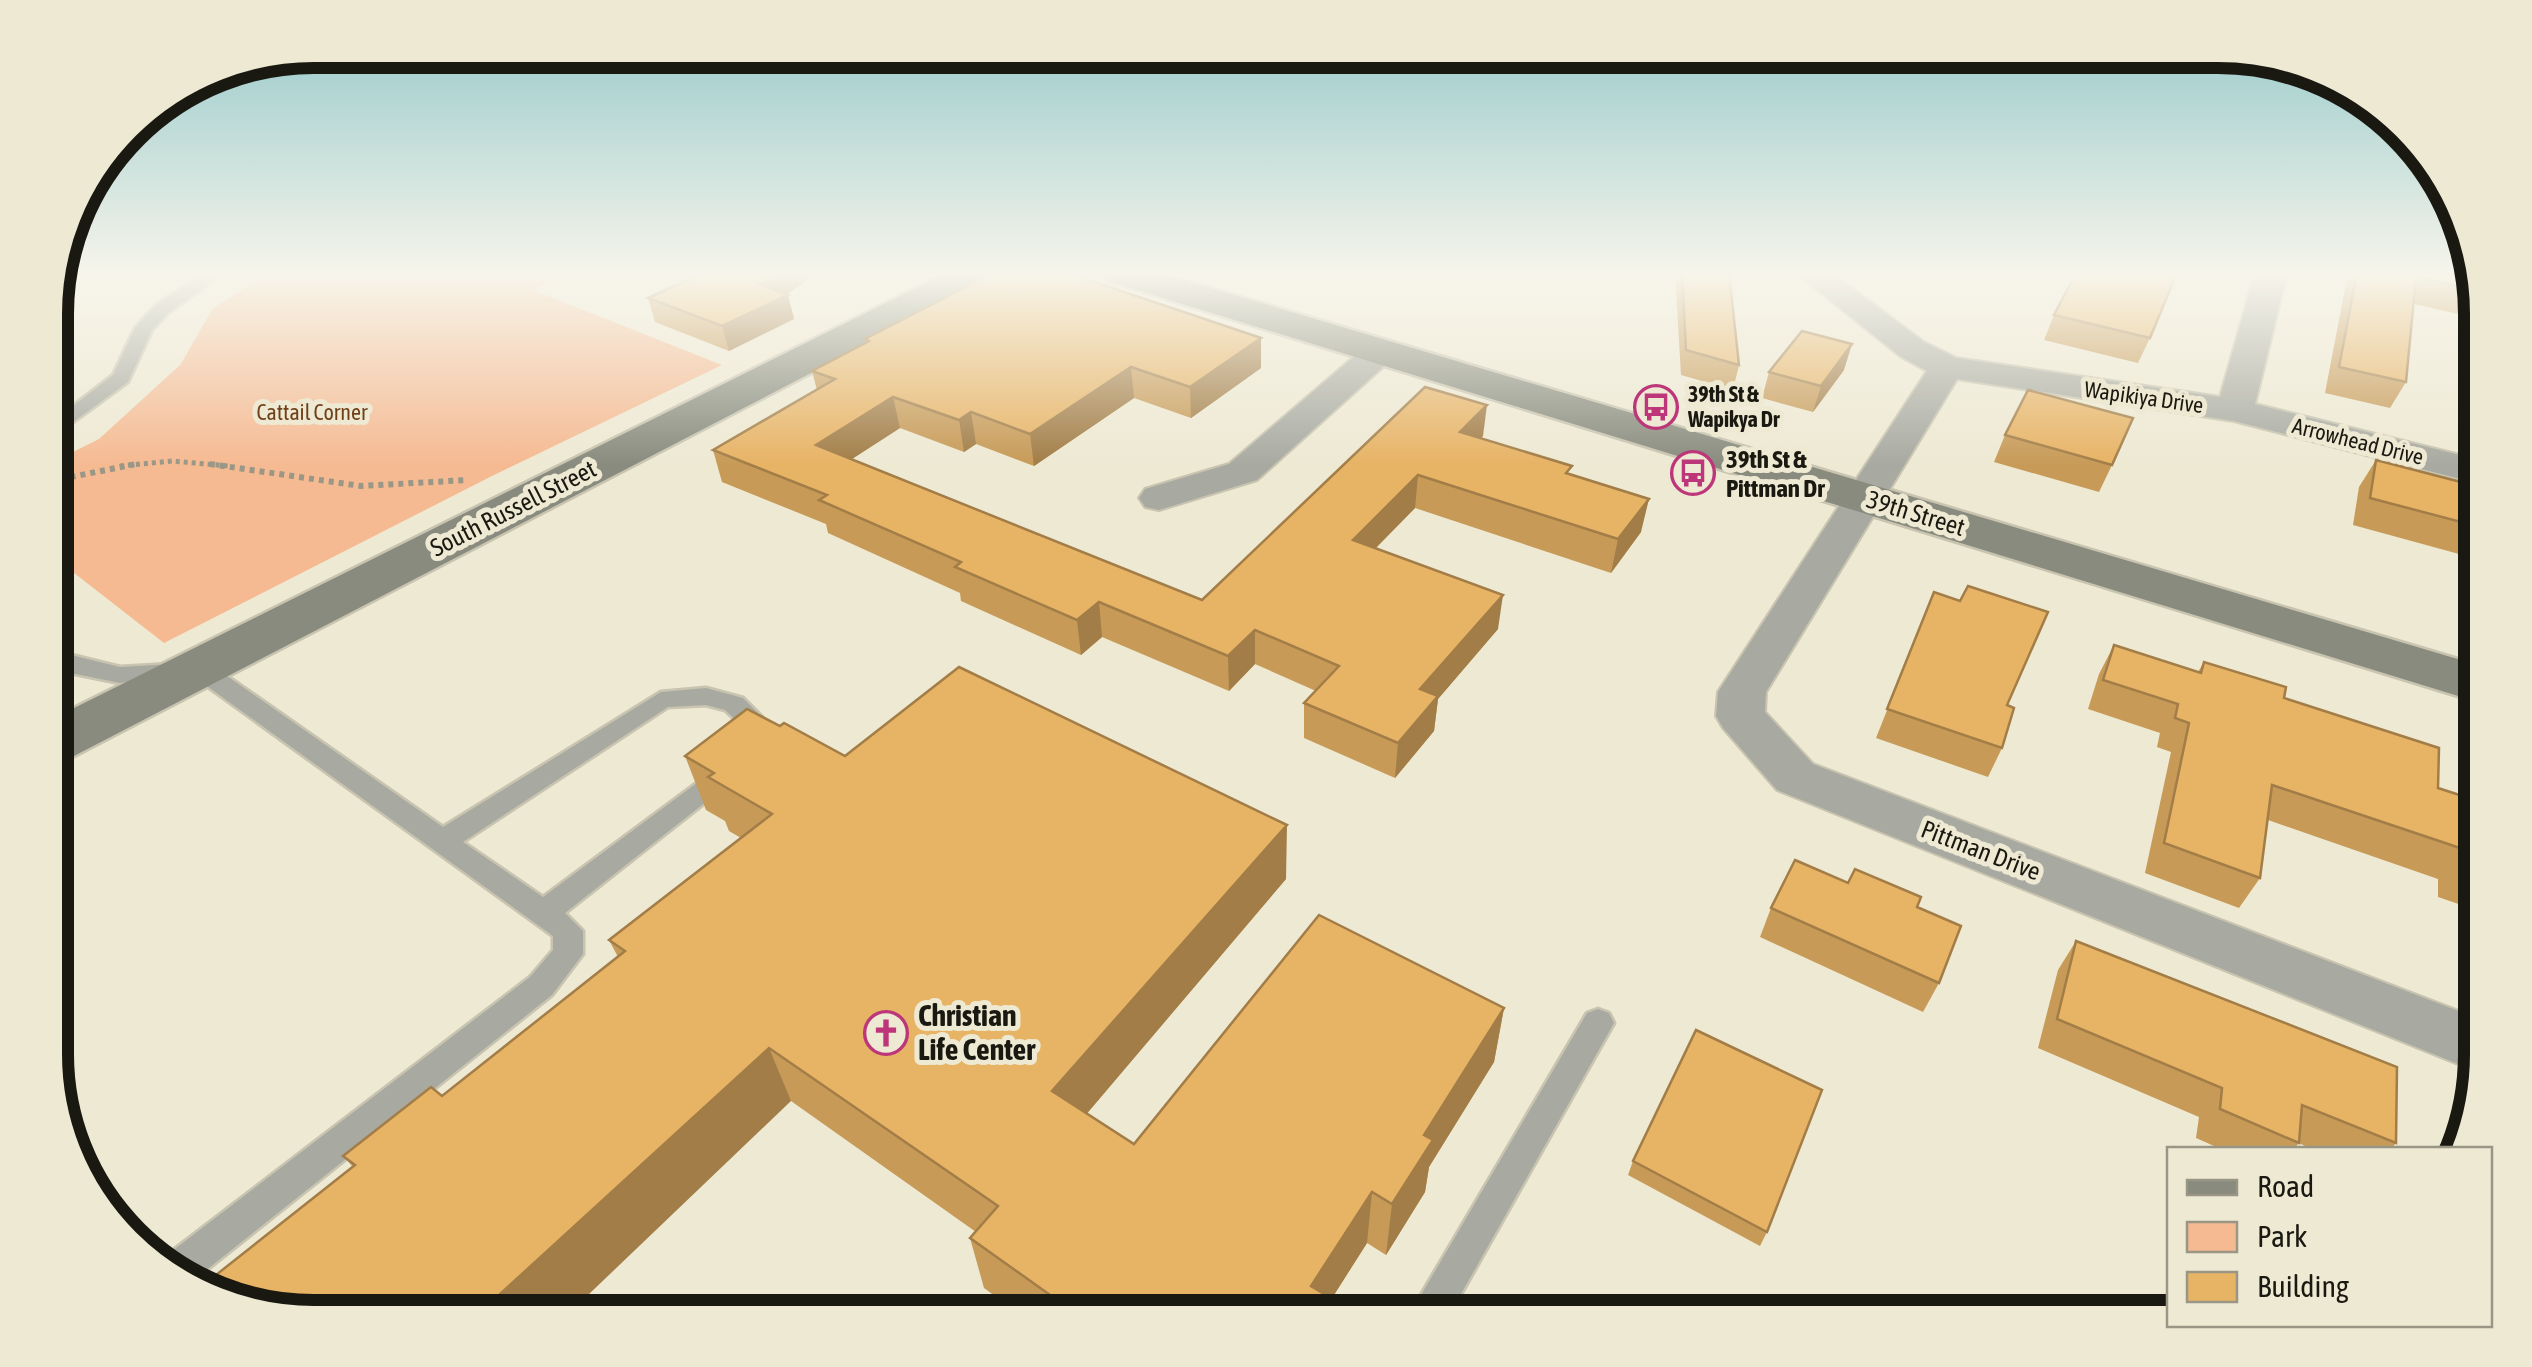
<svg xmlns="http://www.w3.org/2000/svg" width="2532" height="1367" viewBox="0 0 2532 1367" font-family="'Asap Condensed',sans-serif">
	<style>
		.green { fill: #f5ba92 }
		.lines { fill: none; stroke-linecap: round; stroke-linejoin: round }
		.lane-casing { stroke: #c8c4b0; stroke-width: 5 }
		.street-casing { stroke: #c8c4b0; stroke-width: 4 }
		.secondary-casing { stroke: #c8c4b0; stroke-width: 5 }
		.path-far1 { stroke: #9a9786; stroke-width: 5; stroke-dasharray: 4 4; stroke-linecap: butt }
		.path { stroke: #9a9786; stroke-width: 6; stroke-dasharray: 5 5; stroke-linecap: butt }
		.lane { fill: #a8aaa1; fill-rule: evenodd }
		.street { fill: #a8aaa1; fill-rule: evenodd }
		.secondary { fill: #888b7e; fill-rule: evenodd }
		.wall { fill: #c79a57 }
		.shaded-wall { fill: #a27d47 }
		.building { fill: #e7b365; stroke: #a27d47; stroke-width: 2.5 }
		.labels { text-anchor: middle; stroke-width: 10; stroke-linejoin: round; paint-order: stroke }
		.far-poi-label { font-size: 22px; font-weight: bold; fill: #1a1911; stroke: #eee9d3; text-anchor: start }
		.far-street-label { font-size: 22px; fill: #1a1911; stroke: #eee9d3 }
		.far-park-label { font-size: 22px; fill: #714019; stroke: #eee9d3 }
		.poi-label { font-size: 25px; font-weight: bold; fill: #1a1911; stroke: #eee9d3; text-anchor: start }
		.street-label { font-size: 25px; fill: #1a1911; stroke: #eee9d3 }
		.near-poi-label { font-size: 30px; font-weight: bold; fill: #1a1911; stroke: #eee9d3; text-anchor: start }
		.rim { fill: none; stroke: #1a1911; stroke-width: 12 }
	</style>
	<rect width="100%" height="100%" fill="#eee9d3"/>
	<!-- green -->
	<polygon class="green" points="268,273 571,273 533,290 722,365 490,477 164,643 51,555 51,463 99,439 181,364 213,308"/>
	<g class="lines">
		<!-- lane casing -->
		<g class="lane-casing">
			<g id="lane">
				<polygon points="204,273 224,273 168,313 152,330 128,382 51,438 51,423 113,375 135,328 156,305"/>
				<polygon points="51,650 120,667 207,662 443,827 661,692 706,688 743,698 762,717 770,738 766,744 748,744 740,724 725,710 706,705 668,707 463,842 543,897 717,768 737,768 740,775 565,913 583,931 583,954 552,995 190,1283 163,1258 530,977 553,950 553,936 193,676 120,683 51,669"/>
				<polygon points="1598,1009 1609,1013 1614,1023 1448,1317 1408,1317 1587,1013"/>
			</g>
		</g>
		<!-- street casing -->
		<g class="street-casing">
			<g id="street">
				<polygon points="1796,273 1832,273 1924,342 1956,358 2220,397 2255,273 2287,273 2255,404 2480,460 2480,484 2234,421 1957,379 1766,692 1765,712 1813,764 2482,1020 2478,1072 1777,790 1723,728 1716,716 1718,692 1927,371 1900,356"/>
				<polygon points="1382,340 1394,343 1399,350 1394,357 1257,480 1159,510 1145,507 1139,498 1145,489 1229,464 1370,343"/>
			</g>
		</g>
		<!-- secondary casing -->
		<g class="secondary-casing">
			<g id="secondary">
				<polygon points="946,273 993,273 988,281 72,757 52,763 52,719"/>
				<polygon points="1103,273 1161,273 2481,666 2481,703 1108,281"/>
			</g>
		</g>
		<!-- path-far1 -->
		<polyline class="path-far1" points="120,466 172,461 229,466"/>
		<!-- path -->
		<g class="path">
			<polyline points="210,464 361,486 468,480"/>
			<polyline points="51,481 136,464"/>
		</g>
		<!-- lane -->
		<use href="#lane" class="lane"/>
		<!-- street -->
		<use href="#street" class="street"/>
		<!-- secondary -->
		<use href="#secondary" class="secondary"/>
	</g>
	<!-- wall -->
	<g class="wall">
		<polygon points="702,273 818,273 787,294 794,319 729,351 655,322 648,298"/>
		<polygon points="1310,273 1344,273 1334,280"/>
		<polygon points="1675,273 1729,273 1739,365 1733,390 1681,375"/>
		<polygon points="1891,273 1908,273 1902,282"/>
		<polygon points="2348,273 2477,273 2480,280 2480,319 2414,304 2406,382 2390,408 2325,393"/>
		<polygon points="2054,315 2150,338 2138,363 2044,340"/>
		<polygon points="1261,338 1261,368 1191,418 1134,398 1034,466 976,444 964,452 900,428 852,459 1202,600 1483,436 1481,438 1571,475 1641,532 1611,573 1415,508 1376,548 1498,629 1438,699 1434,731 1395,778 1304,738 1304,703 1316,691 1255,664 1229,691 1102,637 1081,655 961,601 960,593 828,533 826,524 722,482 713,450 817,390 812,371 866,343 865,339"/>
		<polygon points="1844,370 1813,412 1762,398 1769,372"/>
		<polygon points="2005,435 2112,465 2099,492 1994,462"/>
		<polygon points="2376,460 2480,487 2481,560 2353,525 2359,487"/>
		<polygon points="1934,592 2007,705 2002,748 1988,777 1876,738"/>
		<polygon points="2114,645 2198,672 2204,662 2284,698 2438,788 2481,802 2482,912 2438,897 2438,879 2268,820 2260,878 2239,908 2145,873 2171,752 2157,747 2160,733 2088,709 2099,674"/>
		<polygon points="780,726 845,756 1286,879 1087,1113 1134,1144 1504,1008 1494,1062 1429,1167 1425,1192 1386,1255 1367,1243 1332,1298 1343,1317 1024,1317 984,1288 970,1238 976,1232 791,1101 353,1167 343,1156 442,1096 618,957 609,940 741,838 729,831 725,821 706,810 685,756"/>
		<polygon points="1848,883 1917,907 1939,983 1923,1012 1760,937 1771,908"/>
		<polygon points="2076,941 2396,1143 2390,1150 2313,1150 2299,1143 2293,1150 2223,1150 2196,1138 2199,1117 2038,1048 2058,970"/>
		<polygon points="1633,1161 1767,1232 1760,1246 1628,1175"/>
	</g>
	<!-- shaded-wall -->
	<g class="shaded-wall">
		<polygon points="776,273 818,273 784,296 788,295 794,319 729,351 722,326 759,284"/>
		<polygon points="1334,273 1344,273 1334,280"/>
		<polygon points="1261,338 1261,368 1191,418 1190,387"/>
		<polygon points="1852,344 1844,370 1813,412 1821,386"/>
		<polygon points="1131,367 1134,398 1034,466 1030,434"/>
		<polygon points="893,397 900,428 824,477 816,445"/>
		<polygon points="1487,405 1483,436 1457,464 1460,432"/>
		<polygon points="971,412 976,444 964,452 959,420"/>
		<polygon points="1418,475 1415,508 1351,573 1353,540"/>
		<polygon points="1649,499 1641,532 1611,573 1618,539"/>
		<polygon points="1503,595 1498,629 1438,699 1434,731 1395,778 1398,743 1420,689"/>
		<polygon points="1099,602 1102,637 1081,655 1077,620"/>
		<polygon points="1255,630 1255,664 1229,691 1228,656"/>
		<polygon points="1287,825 1286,879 1062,1143 1052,1091"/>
		<polygon points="1504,1008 1494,1062 1429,1167 1425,1192 1386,1255 1392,1204 1424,1135"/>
		<polygon points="769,1048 791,1101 565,1317 475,1317"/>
		<polygon points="1372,1192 1367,1243 1320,1317 1311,1286"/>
	</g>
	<!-- building -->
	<g class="building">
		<polygon points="702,273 776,273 759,284 788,295 722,326 648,298"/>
		<polygon points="993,273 1068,273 1261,338 1190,387 1131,367 1030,434 971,412 959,420 893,397 816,445 1202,600 1425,387 1487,405 1460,432 1572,466 1566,473 1649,499 1618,539 1418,475 1353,540 1503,595 1420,689 1438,696 1398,743 1304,703 1339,666 1255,630 1228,656 1099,602 1077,620 955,567 961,562 819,500 827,495 713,450 835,379 812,371 869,341 865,339"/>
		<polygon points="1682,273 1729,273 1739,365 1686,350"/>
		<polygon points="2076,273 2177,273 2150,338 2054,315"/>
		<polygon points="2357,273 2477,273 2480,280 2480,291 2416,277 2406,382 2339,367"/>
		<polygon points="1802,331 1852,344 1821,386 1769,372"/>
		<polygon points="2028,390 2133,418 2112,465 2005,435"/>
		<polygon points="2376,460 2480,487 2480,527 2370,498"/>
		<polygon points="1968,586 2048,612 2007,705 2014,708 2002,748 1887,709 1934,592 1960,601"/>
		<polygon points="2114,645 2201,673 2204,662 2286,687 2284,698 2439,748 2438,788 2481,802 2481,873 2464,867 2463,849 2272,785 2260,878 2164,843 2189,723 2175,718 2178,704 2103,680"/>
		<polygon points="959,667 1287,825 1052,1091 1134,1144 1319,915 1504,1008 1424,1135 1433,1140 1392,1204 1372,1192 1311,1286 1344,1306 1337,1317 1081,1317 970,1238 998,1206 769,1048 475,1317 314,1317 197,1290 355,1165 343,1156 431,1087 442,1096 625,951 609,940 772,814 708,777 714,773 685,756 747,709 780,726 784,723 845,756"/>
		<polygon points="1795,860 1848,883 1855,869 1921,897 1917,907 1961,926 1939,983 1771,908"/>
		<polygon points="2076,941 2397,1067 2396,1143 2302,1105 2299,1143 2220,1109 2222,1088 2057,1019"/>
		<polygon points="1696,1030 1822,1090 1767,1232 1633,1161"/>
	</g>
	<!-- sky -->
	<linearGradient id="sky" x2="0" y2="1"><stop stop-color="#8fc6c8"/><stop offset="0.59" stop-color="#f7f5eb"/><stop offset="1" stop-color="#f7f5eb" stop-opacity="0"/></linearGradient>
	<rect width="2532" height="465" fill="url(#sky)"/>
	<!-- icons -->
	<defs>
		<g id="bus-ring" transform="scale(2.25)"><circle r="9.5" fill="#eee9d3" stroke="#bc3679" stroke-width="1.5"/><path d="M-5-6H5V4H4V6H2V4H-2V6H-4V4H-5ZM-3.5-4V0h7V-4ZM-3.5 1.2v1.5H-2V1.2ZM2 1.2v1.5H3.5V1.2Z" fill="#bc3679"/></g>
		<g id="church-ring" transform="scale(2.25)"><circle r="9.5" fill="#eee9d3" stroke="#bc3679" stroke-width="1.5"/><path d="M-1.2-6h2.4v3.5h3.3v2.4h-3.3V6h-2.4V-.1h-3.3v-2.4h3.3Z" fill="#bc3679"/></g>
	</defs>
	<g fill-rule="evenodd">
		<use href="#bus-ring" x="1656" y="407"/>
		<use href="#bus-ring" x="1693" y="473"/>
		<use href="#church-ring" x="886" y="1033"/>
	</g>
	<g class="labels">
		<!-- far-poi labels -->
		<g class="far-poi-label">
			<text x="1688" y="402">39th St &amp;<tspan x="1688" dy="25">Wapikya Dr</tspan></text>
		</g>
		<!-- far-street labels -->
		<g class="far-street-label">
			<text transform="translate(2144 397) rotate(8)" y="8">Wapikiya Drive</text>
			<text transform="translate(2358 441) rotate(14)" y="8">Arrowhead Drive</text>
		</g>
		<!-- far-park labels -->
		<g class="far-park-label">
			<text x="312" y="420">Cattail Corner</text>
		</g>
		<!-- poi labels -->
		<g class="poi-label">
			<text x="1726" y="468">39th St &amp;<tspan x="1726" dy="29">Pittman Dr</tspan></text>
		</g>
		<!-- street labels -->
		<g class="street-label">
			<text transform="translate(513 508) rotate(-27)" y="9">South Russell Street</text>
			<text transform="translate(1916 513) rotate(17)" y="9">39th Street</text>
			<text transform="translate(1981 850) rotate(21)" y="9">Pittman Drive</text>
		</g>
		<!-- near-poi labels -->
		<g class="near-poi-label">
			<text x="918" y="1026">Christian<tspan x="918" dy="34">Life Center</tspan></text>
		</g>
	</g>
	<!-- crop -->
	<path d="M0 0H2532V1367H0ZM314 68H2218A246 246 0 0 1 2464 314V1054A246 246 0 0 1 2218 1300H314A246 246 0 0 1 68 1054V314A246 246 0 0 1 314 68Z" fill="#eee9d3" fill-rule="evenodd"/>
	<path class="rim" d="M314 68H2218A246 246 0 0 1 2464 314V1054A246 246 0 0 1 2218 1300H314A246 246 0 0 1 68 1054V314A246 246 0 0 1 314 68Z"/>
	<!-- legend -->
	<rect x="2167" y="1147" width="325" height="180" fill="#eee9d3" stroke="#999685" stroke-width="2.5"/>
	<rect x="2187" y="1180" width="50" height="15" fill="#888b7e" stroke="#999685" stroke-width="2.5"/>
	<text x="2257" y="1197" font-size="30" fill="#1a1911">Road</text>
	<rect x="2187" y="1222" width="50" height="30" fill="#f5ba92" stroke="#999685" stroke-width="2.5"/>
	<text x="2257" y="1247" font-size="30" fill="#1a1911">Park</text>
	<rect x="2187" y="1272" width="50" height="30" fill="#e7b365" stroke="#999685" stroke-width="2.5"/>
	<text x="2257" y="1297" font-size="30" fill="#1a1911">Building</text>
</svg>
